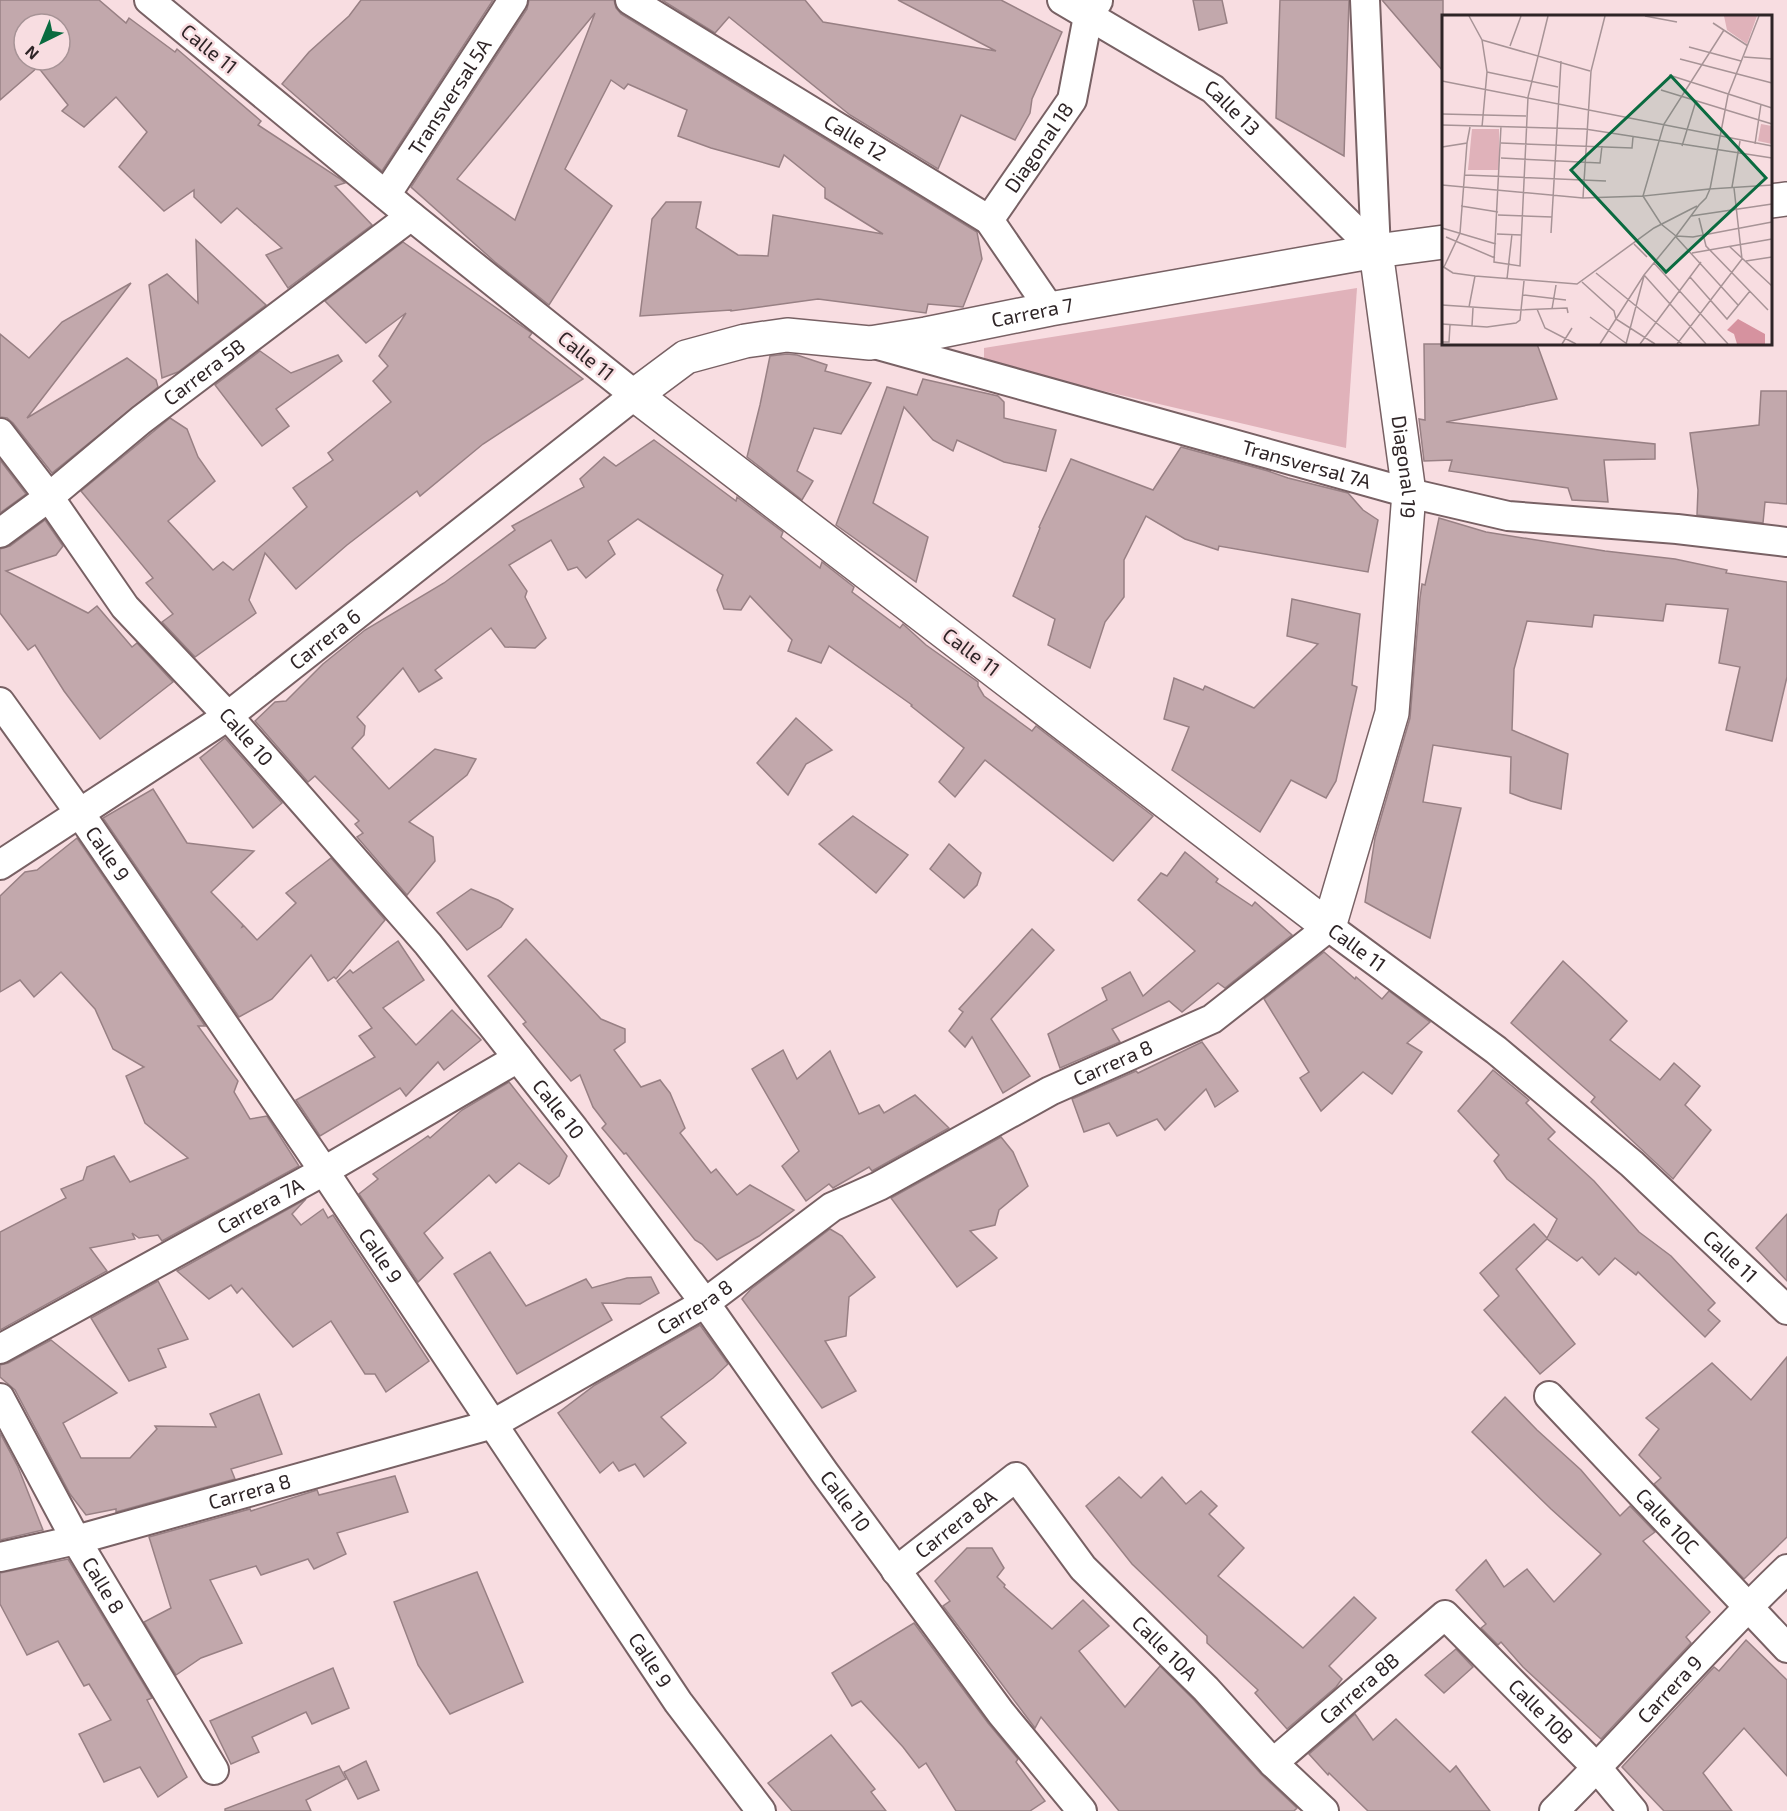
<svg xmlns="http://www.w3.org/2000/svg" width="1787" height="1811" viewBox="0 0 1787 1811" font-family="'Exo 2',sans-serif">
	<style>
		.green { fill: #e0b2ba }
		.building { fill: #c2a8ac; stroke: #988084; stroke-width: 1.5; fill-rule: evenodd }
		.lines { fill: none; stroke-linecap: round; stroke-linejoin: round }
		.street-casing { stroke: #786164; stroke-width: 32 }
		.secondary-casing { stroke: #786164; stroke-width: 36 }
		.street { stroke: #fff; stroke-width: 28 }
		.secondary { stroke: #fff; stroke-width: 33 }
		.labels { text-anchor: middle; stroke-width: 5; stroke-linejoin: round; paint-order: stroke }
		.street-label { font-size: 20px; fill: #2e2426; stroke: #f8dde1 }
		.inset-road { fill: none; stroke: #a79396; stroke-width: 1.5 }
		.view { fill: #0a6b40; fill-opacity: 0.15; stroke: #0a6b40; stroke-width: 3 }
		.inset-edge { fill: none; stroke: #2e2426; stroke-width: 3 }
	</style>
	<rect width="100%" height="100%" fill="#f8dde1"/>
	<!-- green -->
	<polygon class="green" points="1357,288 1346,448 984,363 984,348"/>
	<!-- building -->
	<g class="building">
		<path d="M 0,0 L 99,0 L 126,23 L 129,18 L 175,52 L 177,49 L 261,121 L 258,125 L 339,178 L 345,183 L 335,186 L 372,225 L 288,288 L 266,255 L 282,248 L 237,208 L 221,223 L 194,197 L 194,190 L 164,211 L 119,167 L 147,132 L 116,97 L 84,127 L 62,111 L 68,105 L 38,67 L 0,100 ZM 24,24 L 60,24 L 60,60 L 24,60 Z"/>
		<polygon points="361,0 493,0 382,171 282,84 309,52 349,16"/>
		<path d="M 529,0 L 614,0 L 616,8 L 621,14 L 977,232 L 982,259 L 963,307 L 928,304 L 926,313 L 818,299 L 731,311 L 731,310 L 640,316 L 652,219 L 666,202 L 701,202 L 696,228 L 738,255 L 768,256 L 773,215 L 883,234 L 825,198 L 825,188 L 784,155 L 779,167 L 711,148 L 678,136 L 687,110 L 628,84 L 624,89 L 611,80 L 565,169 L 612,206 L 549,305 L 495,262 L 411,187 L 527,9 ZM 595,13 L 515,220 L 457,179 Z"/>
		<polygon points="662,0 805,0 823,22 996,51 898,0 1001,0 1062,32 1032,99 1030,113 1015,140 961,115 938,169 850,115 729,17 715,33"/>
		<polygon points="1193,0 1222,0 1227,23 1199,30"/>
		<polygon points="1280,0 1349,0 1344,156 1276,118"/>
		<polygon points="1382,0 1443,0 1443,71"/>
		<polygon points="196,240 266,305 178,372 162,378 149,285 167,274 198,303"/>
		<polygon points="403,242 526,329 532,333 529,337 583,379 483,444 420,496 417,491 347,545 296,589 265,553 249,600 256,613 195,657 162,622 173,614 146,583 153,578 81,491 170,418 187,429 198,457 215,481 168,521 213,570 223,562 233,570 307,507 293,488 333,460 328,453 391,402 373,381 388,366 379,356 406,313 366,343 325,301"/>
		<polygon points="131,283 27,418 127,358 156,380 158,387 52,473 13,423 7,418 0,417 0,334 29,358 62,322"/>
		<polygon points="1424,344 1537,344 1557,399 1446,422 1655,444 1655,459 1604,460 1608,502 1572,500 1568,488 1449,471 1452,460 1424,461 1419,419 1425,420"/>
		<polygon points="260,351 291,373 338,355 342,361 276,409 289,426 262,446 215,385"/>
		<polygon points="787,354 797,355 827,365 825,371 871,383 841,434 814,428 797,471 813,481 802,500 747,457 760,405 770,356"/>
		<polygon points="923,379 998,396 1004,402 1004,418 1056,430 1046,471 1004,462 957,440 953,451 933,440 904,407 873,503 928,537 916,582 836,525 887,387 917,395"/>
		<polygon points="1761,391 1787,391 1787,504 1765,502 1763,523 1697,515 1698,490 1690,433 1759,425"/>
		<polygon points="654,440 736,501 737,497 783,532 781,537 820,568 822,562 854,587 852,592 900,628 903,624 926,645 978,682 978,686 984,696 1032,731 1036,726 1153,816 1113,861 985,760 955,797 939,782 964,748 911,706 912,705 829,646 821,663 788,651 792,640 750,596 741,610 724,609 717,590 723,575 638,519 608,541 615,554 586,578 577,567 568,570 551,540 509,565 527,591 525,597 546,638 535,648 505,647 491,628 435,670 442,678 419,692 403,668 357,717 365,726 364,735 352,748 389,789 435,749 476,759 467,775 409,822 433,837 435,861 407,895 357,837 363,833 355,824 359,821 315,776 308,782 255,721 275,702 286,701 323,664 365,630 444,583 515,530 512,526 584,487 580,479 604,457 616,466"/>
		<polygon points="1181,447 1268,471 1288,478 1348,493 1363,510 1378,520 1368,572 1219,546 1218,550 1185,539 1146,516 1124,560 1124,597 1105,622 1090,668 1048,645 1055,619 1013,596 1040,528 1039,527 1071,459 1153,490"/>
		<polygon points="0,460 26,494 0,513"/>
		<polygon points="1439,518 1486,532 1605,551 1675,559 1727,570 1726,573 1787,582 1787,677 1772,741 1726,730 1740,667 1719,663 1728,609 1666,604 1663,621 1594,615 1592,627 1527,621 1514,669 1512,730 1568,754 1561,809 1531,801 1510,793 1511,757 1433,745 1423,802 1461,808 1430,938 1365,902 1375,838 1410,718 1420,598 1422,584 1425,585"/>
		<polygon points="45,520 63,546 56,555 6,571 88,613 97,606 132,647 137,643 173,682 100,739 64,691 35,645 28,650 0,613 0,549 10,546"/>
		<polygon points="1292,599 1360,614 1352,685 1357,687 1336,781 1326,798 1291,780 1260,832 1172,770 1189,727 1164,719 1174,678 1203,690 1205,686 1254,708 1318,644 1287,636"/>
		<polygon points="796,718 832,750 806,764 788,795 757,763"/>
		<polygon points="225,738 282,803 253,828 200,758"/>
		<polygon points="153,789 187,843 254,851 211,892 243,925 242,927 244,926 257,940 296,903 286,893 331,858 385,920 336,979 334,977 328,981 311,955 272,999 239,1017 103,818"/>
		<polygon points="853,816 908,855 876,893 819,844"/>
		<polygon points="77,838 205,1026 198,1026 238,1081 234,1092 250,1119 267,1116 299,1166 162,1241 158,1235 139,1238 132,1233 135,1239 90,1248 107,1271 0,1330 0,1232 66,1198 61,1189 83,1180 87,1167 114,1156 130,1182 188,1158 145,1123 126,1076 144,1067 113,1049 95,1009 61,972 34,997 20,980 0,992 0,896 25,872 37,870"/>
		<polygon points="949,844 981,873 977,885 964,898 930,869"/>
		<polygon points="1185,852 1218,879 1216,882 1252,906 1255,902 1292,935 1225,988 1218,983 1182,1012 1169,1001 1112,1029 1120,1042 1060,1068 1048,1034 1107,1000 1102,988 1130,972 1143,996 1195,951 1138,900 1161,873 1167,876"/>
		<polygon points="471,889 498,900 513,909 501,927 467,950 437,913"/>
		<polygon points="1032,929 1054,950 991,1019 1030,1076 1003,1093 972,1037 965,1047 949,1031 963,1012 959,1009"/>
		<polygon points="526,939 601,1019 625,1029 625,1042 614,1050 641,1087 660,1080 670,1093 685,1128 680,1133 711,1173 716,1169 737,1195 750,1185 794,1210 759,1236 717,1260 702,1244 695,1240 626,1153 624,1154 602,1128 606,1124 593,1107 580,1075 571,1081 523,1024 526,1022 488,976"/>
		<polygon points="398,941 424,980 383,1008 416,1045 452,1010 481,1040 444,1070 438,1062 406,1096 400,1088 320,1136 296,1100 375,1057 359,1036 372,1028 337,981 350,970 353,973"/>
		<polygon points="1324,952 1355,979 1356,977 1382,999 1389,991 1430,1022 1407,1043 1422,1052 1392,1094 1363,1072 1321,1111 1300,1078 1309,1072 1264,999"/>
		<polygon points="1563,961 1627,1021 1610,1040 1660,1080 1674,1063 1700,1086 1685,1105 1711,1130 1673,1179 1591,1102 1595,1097 1511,1023"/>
		<polygon points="1202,1042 1238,1091 1215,1107 1206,1089 1165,1130 1157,1119 1117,1136 1109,1123 1084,1132 1072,1099 1136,1071 1138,1073"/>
		<polygon points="783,1050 797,1079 830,1051 859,1114 879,1105 884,1113 915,1095 949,1128 872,1171 869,1167 833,1188 829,1184 806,1201 782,1166 799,1151 752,1069"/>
		<polygon points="1493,1070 1529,1100 1526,1103 1555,1132 1548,1139 1594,1181 1639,1232 1671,1256 1715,1303 1708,1310 1720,1321 1705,1337 1638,1272 1636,1275 1615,1258 1599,1275 1582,1257 1577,1261 1547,1239 1516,1269 1575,1344 1540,1374 1484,1310 1499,1296 1480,1273 1534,1224 1547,1238 1557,1219 1507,1179 1494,1161 1499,1155 1458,1111"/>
		<polygon points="509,1082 567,1156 559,1176 549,1184 519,1163 496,1183 489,1175 424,1233 443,1258 418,1282 359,1194 378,1179 373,1174 428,1136 430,1138 462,1110"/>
		<polygon points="1001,1137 1013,1152 1028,1186 999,1210 995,1225 970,1231 997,1258 957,1287 891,1198"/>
		<polygon points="306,1199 292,1214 301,1225 323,1209 328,1218 333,1215 429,1361 386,1392 375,1374 365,1374 331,1321 293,1347 242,1288 237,1293 231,1285 209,1299 177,1271"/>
		<polygon points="1787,1214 1787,1281 1756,1248"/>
		<polygon points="830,1229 842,1236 875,1277 849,1297 846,1336 825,1341 856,1391 822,1408 742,1299 751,1289"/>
		<polygon points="490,1252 526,1306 586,1279 592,1288 627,1278 651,1277 659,1293 640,1304 602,1303 612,1320 517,1374 454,1274"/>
		<polygon points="158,1281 188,1339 158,1349 166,1367 129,1381 91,1318"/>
		<polygon points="700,1325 728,1364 713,1378 661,1417 686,1443 644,1477 635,1464 619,1471 613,1462 600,1473 558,1413 595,1385"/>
		<polygon points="51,1340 117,1393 63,1423 81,1458 130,1458 157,1429 155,1426 216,1427 210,1414 259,1394 282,1454 231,1469 235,1479 116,1512 116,1509 86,1515 70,1494 15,1390 0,1377 0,1365 8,1363"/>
		<polygon points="1787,1357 1787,1537 1744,1579 1654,1484 1661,1478 1639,1455 1659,1429 1646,1418 1712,1363 1751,1400"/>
		<polygon points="1505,1397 1537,1430 1581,1470 1620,1516 1630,1506 1655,1532 1643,1541 1710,1612 1686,1637 1691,1643 1601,1739 1523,1667 1501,1642 1498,1645 1481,1628 1486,1624 1456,1590 1486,1560 1504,1587 1527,1569 1554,1602 1601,1554 1551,1509 1472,1432"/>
		<polygon points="0,1433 18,1467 43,1530 0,1540"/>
		<polygon points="395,1476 408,1512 337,1533 346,1554 314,1569 308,1559 261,1575 256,1566 210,1580 242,1643 201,1658 176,1675 144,1622 171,1608 149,1537 250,1509 251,1511 317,1490 319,1495"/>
		<polygon points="1119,1477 1141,1498 1162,1477 1186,1504 1201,1491 1217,1506 1209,1514 1244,1548 1218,1576 1303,1648 1354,1597 1376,1618 1329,1666 1342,1679 1336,1687 1287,1729 1255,1693 1258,1690 1207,1643 1207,1636 1132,1564 1086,1506"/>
		<polygon points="967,1548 992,1548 1004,1568 997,1577 1005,1585 1004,1587 1052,1629 1083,1600 1109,1626 1079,1651 1125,1707 1160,1666 1194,1700 1261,1774 1297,1808 1294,1811 1119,1811 1041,1717 1035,1728 943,1606 950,1601 935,1581"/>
		<polygon points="68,1559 152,1698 147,1700 187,1777 158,1797 140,1767 104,1782 79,1734 111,1720 89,1684 84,1686 58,1641 27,1655 0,1604 0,1573"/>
		<polygon points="477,1572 523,1682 450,1714 418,1665 394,1602"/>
		<polygon points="914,1623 988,1723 1018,1759 1016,1762 1045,1801 1030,1811 956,1811 926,1763 919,1768 903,1747 861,1701 852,1706 832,1673"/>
		<polygon points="1746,1640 1787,1680 1787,1776 1744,1728 1703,1773 1732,1811 1664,1811 1622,1767 1714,1667 1719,1671"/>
		<polygon points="1456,1649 1473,1667 1444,1693 1425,1675"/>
		<polygon points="333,1668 349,1708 312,1724 306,1712 252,1737 259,1752 231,1764 210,1721"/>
		<polygon points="1355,1714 1373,1740 1396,1719 1450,1772 1456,1766 1490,1811 1368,1811 1329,1773 1328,1775 1309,1754"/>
		<polygon points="831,1735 875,1789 871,1792 886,1811 792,1811 768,1783"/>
		<polygon points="366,1761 379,1790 358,1799 344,1772"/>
		<polygon points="339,1766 346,1779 306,1800 311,1811 225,1811 225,1809"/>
	</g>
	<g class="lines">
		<!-- street casing -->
		<g class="street-casing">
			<g id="street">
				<path id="s1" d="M 630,0 L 989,220 L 1050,309"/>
				<path id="s2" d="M 1062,0 L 1213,89 L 1376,251"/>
				<polyline points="1365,0 1376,251"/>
				<path id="s3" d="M 386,195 L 513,0"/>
				<path id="s4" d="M 989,220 L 1072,100 L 1088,16 L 1098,1"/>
				<path id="s5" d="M 871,343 L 1409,493 L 1508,516 L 1677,529 L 1787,542"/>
				<path id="s6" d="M 0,433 L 49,497 L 125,607 L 228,716 L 428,944 L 574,1129 L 705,1303 L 824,1472 L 1001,1713 L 1082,1811"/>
				<path id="s7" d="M 0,533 L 49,497 L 141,420 L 411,216"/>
				<path id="s8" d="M 0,702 L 79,812 L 324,1171 L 678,1702 L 761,1811"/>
				<path id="s9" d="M 0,865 L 228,716 L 635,395 L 411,216 L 149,0"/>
				<path id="s10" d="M 0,1349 L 324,1171 L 518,1058"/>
				<path id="s11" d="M 1549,1396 L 1787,1648"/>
				<path id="s12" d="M 0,1398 L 76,1540 L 214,1770"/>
				<path id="s13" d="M 0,1557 L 76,1540 L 493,1424 L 705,1303 L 832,1207 L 879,1186 L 1050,1091 L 1212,1019 L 1329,927 L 1496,1050 L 1632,1164 L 1787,1310"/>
				<path id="s14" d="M 896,1571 L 1016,1477 L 1083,1568 L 1206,1689 L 1273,1763 L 1324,1811"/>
				<path id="s15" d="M 1273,1763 L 1445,1615 L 1597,1768 L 1633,1811"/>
				<path id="s16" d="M 1554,1811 C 1634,1732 1706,1646 1787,1569"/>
			</g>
		</g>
		<!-- secondary casing -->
		<g class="secondary-casing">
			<g id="secondary">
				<polyline points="1770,201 1787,199"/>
				<path id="s17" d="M 1376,251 L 1409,493 L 1392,713 L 1329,927 L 635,395 L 686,357 L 745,341 L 787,335 L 870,343 L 926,334 L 1050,309 L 1376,251 L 1444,242"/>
			</g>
		</g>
		<!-- street -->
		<use href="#street" class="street"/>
		<!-- secondary -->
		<use href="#secondary" class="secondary"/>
	</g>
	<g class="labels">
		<!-- street labels -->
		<g class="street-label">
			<text transform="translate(209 49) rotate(39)" y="7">Calle 11</text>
			<text dy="7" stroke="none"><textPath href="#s3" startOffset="117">Transversal 5A</textPath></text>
			<text dy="7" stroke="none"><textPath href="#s2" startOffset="202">Calle 13</textPath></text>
			<text dy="7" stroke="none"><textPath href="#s1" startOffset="264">Calle 12</textPath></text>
			<text dy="7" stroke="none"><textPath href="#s4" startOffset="88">Diagonal 18</textPath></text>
			<text dy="7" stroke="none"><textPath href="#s17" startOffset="1978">Carrera 7</textPath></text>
			<text transform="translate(586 356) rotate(39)" y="7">Calle 11</text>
			<text dy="7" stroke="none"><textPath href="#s7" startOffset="260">Carrera 5B</textPath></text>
			<text dy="7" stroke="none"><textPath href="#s5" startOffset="452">Transversal 7A</textPath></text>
			<text dy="7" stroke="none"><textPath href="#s17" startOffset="218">Diagonal 19</textPath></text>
			<text dy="7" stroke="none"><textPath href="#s9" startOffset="396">Carrera 6</textPath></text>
			<text transform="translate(971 652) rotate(37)" y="7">Calle 11</text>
			<text dy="7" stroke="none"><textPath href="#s6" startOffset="392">Calle 10</textPath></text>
			<text dy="7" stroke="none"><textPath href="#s8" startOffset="186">Calle 9</textPath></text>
			<text dy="7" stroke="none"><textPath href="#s13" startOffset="1522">Calle 11</textPath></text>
			<text dy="7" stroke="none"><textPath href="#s13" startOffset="1230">Carrera 8</textPath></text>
			<text dy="7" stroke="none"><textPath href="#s6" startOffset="878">Calle 10</textPath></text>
			<text dy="7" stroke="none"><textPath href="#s10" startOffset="297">Carrera 7A</textPath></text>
			<text dy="7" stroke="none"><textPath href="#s8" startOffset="672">Calle 9</textPath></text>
			<text dy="7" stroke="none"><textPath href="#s13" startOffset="2007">Calle 11</textPath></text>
			<text dy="7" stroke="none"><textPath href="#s13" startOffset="744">Carrera 8</textPath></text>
			<text dy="7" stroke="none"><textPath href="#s13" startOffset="258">Carrera 8</textPath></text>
			<text dy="7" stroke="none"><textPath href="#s6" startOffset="1364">Calle 10</textPath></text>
			<text dy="7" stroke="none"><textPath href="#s11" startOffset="172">Calle 10C</textPath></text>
			<text dy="7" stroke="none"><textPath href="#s14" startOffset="76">Carrera 8A</textPath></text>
			<text dy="7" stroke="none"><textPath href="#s12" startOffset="214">Calle 8</textPath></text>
			<text dy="7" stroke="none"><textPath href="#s14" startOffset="380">Calle 10A</textPath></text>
			<text dy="7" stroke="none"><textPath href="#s8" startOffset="1158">Calle 9</textPath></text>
			<text dy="7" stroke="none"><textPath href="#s15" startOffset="114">Carrera 8B</textPath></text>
			<text dy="7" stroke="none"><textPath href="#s16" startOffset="168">Carrera 9</textPath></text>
			<text dy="7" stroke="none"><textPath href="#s15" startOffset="363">Calle 10B</textPath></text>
		</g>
	</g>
	<!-- overview -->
	<g transform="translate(1442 15)">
		<rect width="330" height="330" fill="#f8dde1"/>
		<path d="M 282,1 L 315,1 L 305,29 L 285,15 ZM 319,109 L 330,111 L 330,129 L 316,126 ZM 30,114 L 57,114 L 57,155 L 26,155 Z" fill="#e0b2ba"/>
		<path d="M 296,304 L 323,319 L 323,329 L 295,329 L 292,319 L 285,315 Z" fill="#d6929f"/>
		<path class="inset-road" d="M 27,1 L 40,25 L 45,57 L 40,112M 203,1 L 235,7M 317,1 L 286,80 L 268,174 L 330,170M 271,8 L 306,31M 40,25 L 148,56M 68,31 L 79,1M 247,32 L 299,46M 302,42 L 330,44M 238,44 L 330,68M 45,57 L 116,72M 227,60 L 330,93M 0,66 L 330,131M 219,75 L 330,109M 0,99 L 84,101M 0,110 L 143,114 L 330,143M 59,111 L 52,247 L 78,251 L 86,82 L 106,1M 59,128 L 190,133 L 191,122M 313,129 L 319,89M 240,131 L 254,86M 0,132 L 25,128 L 28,112M 59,143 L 158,148 L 160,131M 23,160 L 164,166M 0,170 L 141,183 L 201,181 L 222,109 L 282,15M 290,172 L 298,126M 141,183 L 149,56 L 163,1M 19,191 L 56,197M 56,200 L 110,202M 249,201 L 330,189M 257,203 L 264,231 L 326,295M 0,213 L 54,229M 109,218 L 119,46M 55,219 L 79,220M 234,221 L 251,222 L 330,207M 4,222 L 53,243M 234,222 L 296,290M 192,229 L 205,242M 287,231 L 330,271M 250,238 L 330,224M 304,246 L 330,242M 212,248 L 286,329M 0,251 L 11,258 L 33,261 L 135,269 L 212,213 L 255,191M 2,252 L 18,218 L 25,128M 154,258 L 240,329M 202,260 L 264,329M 248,262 L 285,304 L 308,276M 65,264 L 70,219M 140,267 L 172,296 L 174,304 L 213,329M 81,280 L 124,285M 0,290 L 75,295 L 125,293 L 126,298M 27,292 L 33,261M 95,294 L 103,313 L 134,329M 110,294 L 114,270M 148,302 L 185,329M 0,309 L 45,312 L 74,308 L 78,305 L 82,266M 30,311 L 31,293M 0,327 L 7,327 L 8,310M 120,329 L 130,313M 158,329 L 202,260 L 234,221 L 257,190 L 264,183 L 268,174 L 201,181 L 219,209 L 234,221M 184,329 L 202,261M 198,329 L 259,247M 235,329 L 300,244 L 292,173"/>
		<path class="view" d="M 229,61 L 324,163 L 224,257 L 129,155 Z"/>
		<rect width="330" height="330" class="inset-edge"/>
	</g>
	<!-- north arrow -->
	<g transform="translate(42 42) rotate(223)"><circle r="28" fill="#f8dde1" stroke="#a79396" stroke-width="1.5"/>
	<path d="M0-4.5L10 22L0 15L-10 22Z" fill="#0a6b40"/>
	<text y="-9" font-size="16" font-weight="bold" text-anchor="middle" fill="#2e2426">N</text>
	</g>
</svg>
